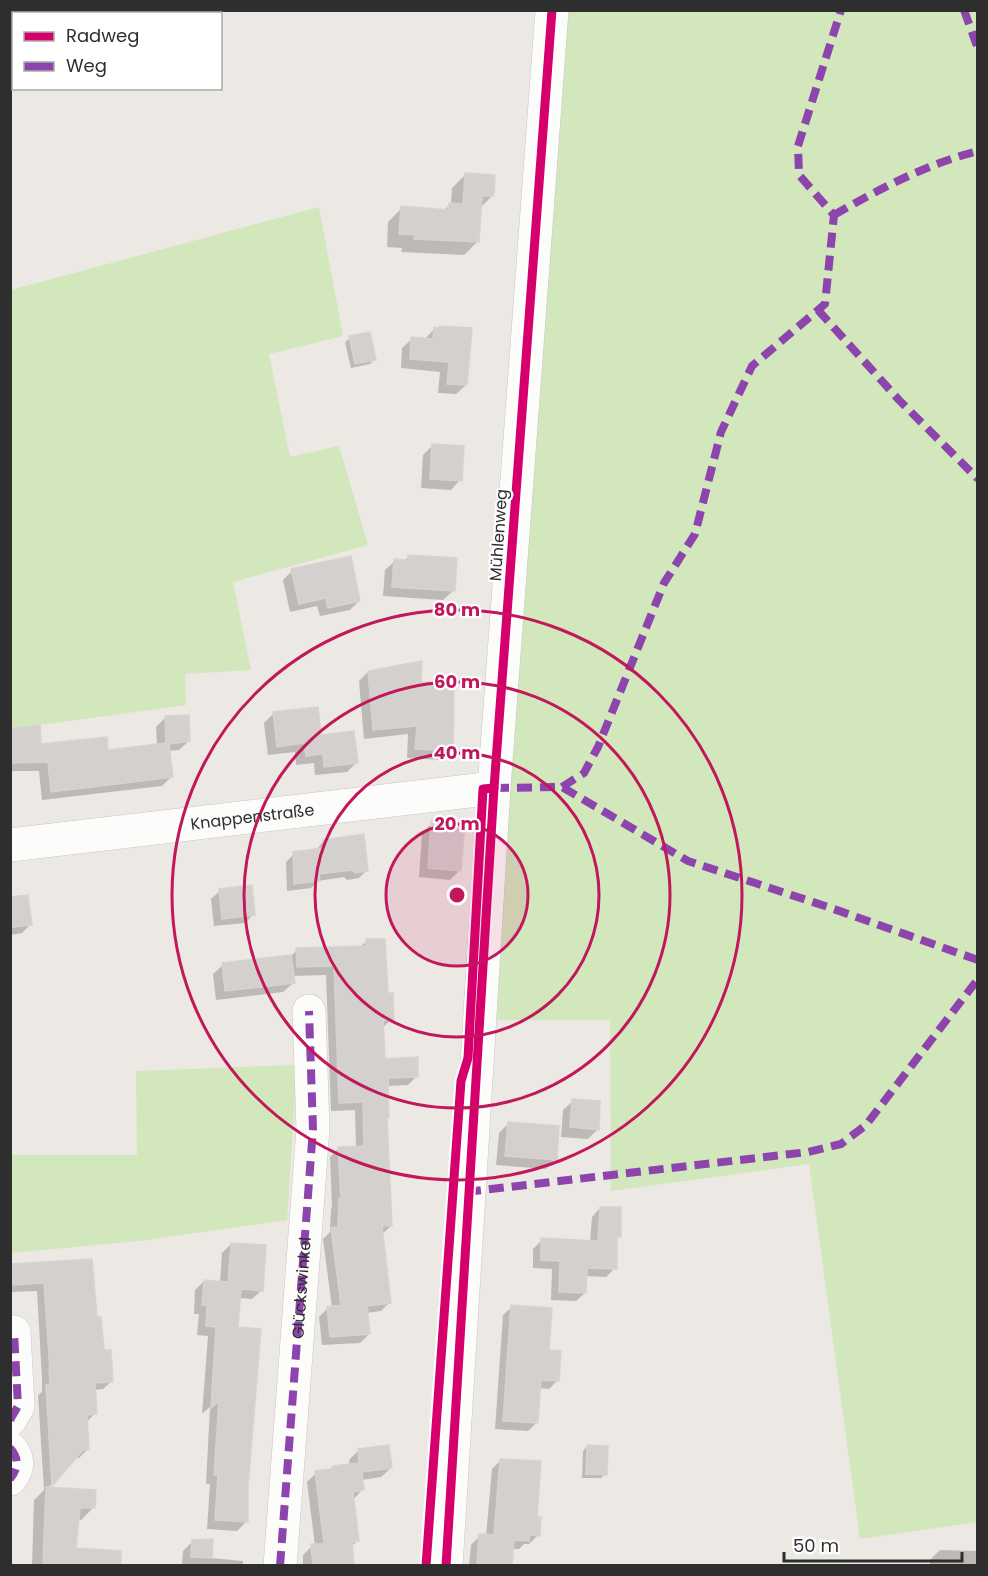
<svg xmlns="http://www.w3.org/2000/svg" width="988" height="1576" viewBox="0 0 988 1576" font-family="Poppins,sans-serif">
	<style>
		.green { fill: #d2e7bc }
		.shadow { fill: #0003 }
		.building { fill: #d3d0cd; stroke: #d7d4d0; stroke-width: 1.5 }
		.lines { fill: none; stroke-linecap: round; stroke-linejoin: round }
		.minor-casing { stroke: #c8c6c6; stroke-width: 34 }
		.minor { stroke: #fcfcfb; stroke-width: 33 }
		.quiet { stroke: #8e44ad; stroke-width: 8; stroke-dasharray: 15 8; stroke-linecap: butt }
		.cycleway-casing { stroke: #fff; stroke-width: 13 }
		.cycleway { stroke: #d6006c; stroke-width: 9 }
		.ring { fill: none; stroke: #c2185b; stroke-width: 3 }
		.labels { text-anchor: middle; stroke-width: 4.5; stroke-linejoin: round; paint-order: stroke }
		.street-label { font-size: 16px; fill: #2e2e2e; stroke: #fff }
		.centre { fill: #c2185b; stroke: #fff; stroke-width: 3 }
		.ring-label { font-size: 18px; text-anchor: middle; font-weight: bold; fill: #c2185b; stroke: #fff; stroke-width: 4.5; stroke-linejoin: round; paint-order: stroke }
	</style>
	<rect width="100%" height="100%" fill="#ece8e4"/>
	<!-- green -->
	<g class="green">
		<polygon points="560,11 977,11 977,1522 860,1539 809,1164 611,1191 610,1020 487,1020"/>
		<polygon points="319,207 343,336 269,354 290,457 339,446 368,545 233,582 251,670 185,674 186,705 11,729 11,290"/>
		<polygon points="297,1065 287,1220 139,1241 11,1253 11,1155 137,1155 136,1071"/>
	</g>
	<!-- shadow -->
	<g class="shadow">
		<polygon points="466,174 492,196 480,208 478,241 464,255 401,252 402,248 387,247 388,222 402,208 443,211 451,204 452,188"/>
		<polygon points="434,329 466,385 456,394 438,393 440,372 401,368 402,348 412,339 425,339"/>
		<polygon points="350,338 374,360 370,364 351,368 345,342"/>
		<polygon points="433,445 460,480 451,490 421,488 423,455"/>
		<polygon points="409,556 453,591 443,600 383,596 385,570 395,561 404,561"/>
		<polygon points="292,571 359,601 350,610 320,616 317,606 290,612 283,580"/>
		<polygon points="368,672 420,683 452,751 443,760 407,758 408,734 364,739 359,681"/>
		<polygon points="274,713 319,737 356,763 347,772 315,775 314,763 296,765 295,752 268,755 264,723"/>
		<polygon points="166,717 189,741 179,750 168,751 171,777 162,786 42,800 39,771 10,771 10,749 106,751 157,745 156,727"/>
		<polygon points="432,823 460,870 450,880 419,877 422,833"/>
		<polygon points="323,841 367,870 359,878 347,880 344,877 318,881 311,888 287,891 286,862 294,854 316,851"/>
		<polygon points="220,891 254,914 245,923 214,926 211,899"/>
		<polygon points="10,898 31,924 22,933 10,935"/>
		<polygon points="367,941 386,995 392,1019 382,1028 383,1060 417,1076 408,1085 387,1086 385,1119 391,1226 381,1235 390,1302 381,1311 366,1313 369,1334 360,1343 322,1345 319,1317 328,1308 332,1308 323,1239 330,1232 331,1209 332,1207 330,1157 339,1148 356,1148 355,1110 331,1111 326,975 292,976 293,983 283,992 216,1000 213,974 223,965 290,957 297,950 360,947"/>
		<polygon points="573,1101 598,1129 588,1139 561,1137 563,1110"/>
		<polygon points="509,1123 555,1159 546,1169 496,1165 499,1133"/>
		<polygon points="600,1208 620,1236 615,1241 615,1268 606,1277 585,1276 585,1293 576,1301 551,1300 552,1269 533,1268 533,1249 542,1240 590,1242 592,1217"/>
		<polygon points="231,1244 262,1290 252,1299 239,1298 236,1329 247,1486 246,1522 237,1531 207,1529 210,1484 206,1484 210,1407 202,1414 208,1336 197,1335 199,1314 194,1314 195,1290 204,1281 220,1283 222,1253"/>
		<polygon points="91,1260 95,1319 102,1352 112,1381 103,1389 94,1390 95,1413 87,1422 88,1449 79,1458 75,1458 48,1488 93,1508 81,1520 77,1519 72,1566 32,1566 34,1500 44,1490 38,1395 42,1392 42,1379 37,1291 10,1292 10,1266"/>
		<polygon points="512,1307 558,1380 549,1389 539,1388 536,1423 528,1431 495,1429 503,1315"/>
		<polygon points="587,1446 605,1474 601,1478 582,1478 583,1451"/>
		<polygon points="358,1451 391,1468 381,1477 361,1480 362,1490 353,1500 357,1541 351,1547 352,1566 303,1566 303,1555 312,1546 315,1546 307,1482 316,1473 350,1466 349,1460"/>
		<polygon points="501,1460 535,1518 538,1535 529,1544 524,1544 519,1549 512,1549 511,1566 469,1566 471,1545 480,1536 486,1536 492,1469"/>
		<polygon points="212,1540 211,1558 243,1561 243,1566 182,1565 183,1551 192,1542"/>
		<polygon points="940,1550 978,1551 978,1566 930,1566 930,1560"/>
	</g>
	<!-- building -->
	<g class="building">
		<polygon points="465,173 495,175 494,196 482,196 479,242 414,239 415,235 399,234 401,206 448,210 449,203 463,204"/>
		<polygon points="440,326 472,328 467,385 447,384 449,362 410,359 411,337 433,339 434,327 440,328"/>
		<polygon points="370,332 376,360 355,364 349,336"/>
		<polygon points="432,444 464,446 462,481 430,479"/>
		<polygon points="408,555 457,558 455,591 392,587 394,559 408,560"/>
		<polygon points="351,556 360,601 328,608 326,598 299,604 291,569"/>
		<polygon points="422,661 421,682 447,683 447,687 454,688 453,751 415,749 417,726 373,730 368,671"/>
		<polygon points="318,707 321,735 354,731 358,763 324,767 323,754 306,756 304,743 277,747 273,712"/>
		<polygon points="189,715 190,741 169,744 173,777 51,792 48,762 10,763 10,729 40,725 41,744 107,737 108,750 166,743 165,716"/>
		<polygon points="431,821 465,824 461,871 428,868"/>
		<polygon points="364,834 368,871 355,873 352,870 319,874 320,881 294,884 293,852 324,848 323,840"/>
		<polygon points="252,885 255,915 222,919 219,889"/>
		<polygon points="28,895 32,925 12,927 10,897"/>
		<polygon points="366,939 385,939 388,993 393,993 394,1020 383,1020 385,1059 418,1057 418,1077 388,1078 389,1118 387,1118 392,1226 382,1226 391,1303 367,1306 370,1334 330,1337 327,1307 341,1305 331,1228 338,1227 339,1199 341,1199 338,1147 364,1146 363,1102 339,1103 334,966 297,967 296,948 366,946"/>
		<polygon points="291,955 295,983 225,991 222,963"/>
		<polygon points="572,1099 600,1101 599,1130 570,1127"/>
		<polygon points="508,1122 559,1126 557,1160 505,1156"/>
		<polygon points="600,1207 621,1207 621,1237 617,1237 617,1269 587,1268 586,1293 559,1292 560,1261 541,1260 541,1238 598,1241"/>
		<polygon points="231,1243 266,1245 263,1291 241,1289 238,1327 261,1329 248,1486 248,1522 215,1520 218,1475 214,1475 219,1401 211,1408 216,1327 206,1326 207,1305 202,1305 204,1280 228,1282"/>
		<polygon points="92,1259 97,1317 101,1317 104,1350 111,1350 113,1382 95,1383 97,1414 87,1415 89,1450 83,1450 52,1486 46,1385 50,1385 49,1370 50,1370 44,1283 13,1285 11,1264"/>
		<polygon points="511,1305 552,1308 549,1350 561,1351 559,1381 541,1380 538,1423 503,1421"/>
		<polygon points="389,1445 392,1468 362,1472 364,1490 353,1492 359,1541 352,1542 354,1566 313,1566 311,1544 324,1544 315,1471 331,1469 333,1466 359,1463 358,1449"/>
		<polygon points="587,1445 608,1446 607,1475 586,1474"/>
		<polygon points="500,1459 541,1461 537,1517 541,1517 540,1536 530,1535 529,1541 514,1540 512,1566 477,1566 479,1534 494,1535"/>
		<polygon points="46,1487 96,1490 95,1508 80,1508 76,1548 121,1551 121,1566 43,1566"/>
		<polygon points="213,1539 212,1558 191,1557 192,1540"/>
	</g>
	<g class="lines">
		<!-- minor casing -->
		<g class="minor-casing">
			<g id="minor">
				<path id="s1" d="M 10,845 L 494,788"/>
				<polyline points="10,1420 18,1406 14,1332"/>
				<path d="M 10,1448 C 19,1458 19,1468 10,1479"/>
				<path id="s2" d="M 280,1566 L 313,1129 L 309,1011"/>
				<polyline points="446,1566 494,788 552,10"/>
			</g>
		</g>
		<!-- minor -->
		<use href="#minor" class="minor"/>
		<!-- quiet -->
		<g class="quiet">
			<polyline points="964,10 978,49"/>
			<path d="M 834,215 C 879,189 927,164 978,151"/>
			<polyline points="818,310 899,400 978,479"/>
			<polyline points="562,787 584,773 598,747 664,583 695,534 721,432 752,366 825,304 834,215 799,175 798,146 841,10"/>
			<polyline points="494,788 562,787 688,861 831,908 978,960"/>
			<polyline points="466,1192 808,1152 841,1144 866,1125 978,979"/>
			<polyline points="10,1420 18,1406 14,1332"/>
			<path d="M 10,1448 C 19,1458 19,1468 10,1479"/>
			<polyline points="280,1566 313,1129 309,1011"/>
		</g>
		<!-- cycleway casing -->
		<g class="cycleway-casing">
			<g id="cycleway">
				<polyline points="426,1566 461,1081 468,1058 483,789 494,788"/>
				<polyline points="446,1566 494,788 552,10"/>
			</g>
		</g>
		<!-- cycleway -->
		<use href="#cycleway" class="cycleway"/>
	</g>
	<!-- distance rings -->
	<circle cx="457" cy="895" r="71" fill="#c2185b" fill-opacity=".12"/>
	<g class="ring">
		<circle cx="457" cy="895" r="71"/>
		<circle cx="457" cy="895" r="142"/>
		<circle cx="457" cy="895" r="213"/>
		<circle cx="457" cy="895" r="285"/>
	</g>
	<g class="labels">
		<!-- street labels -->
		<g class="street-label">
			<text transform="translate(498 535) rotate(-86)" y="6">Mühlenweg</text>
			<text dy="6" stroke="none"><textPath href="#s1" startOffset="244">Knappenstraße</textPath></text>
			<text dy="6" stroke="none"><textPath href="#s2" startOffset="279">Glückswinkel</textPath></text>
		</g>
	</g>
	<circle cx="457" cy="895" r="9" class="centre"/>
	<g class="ring-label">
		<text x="457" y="616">80 m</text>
		<text x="457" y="688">60 m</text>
		<text x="457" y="759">40 m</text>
		<text x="457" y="830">20 m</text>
	</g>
	<!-- border -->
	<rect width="988" height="1576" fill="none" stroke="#2e2e2e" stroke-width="24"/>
	<!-- legend -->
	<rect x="12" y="12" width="210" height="78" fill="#ffffff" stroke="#ababab" stroke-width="1.5"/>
	<rect x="24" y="32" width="30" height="9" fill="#d6006c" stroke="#ababab" stroke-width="1.5"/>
	<text x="66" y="42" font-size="18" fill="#2e2e2e">Radweg</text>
	<rect x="24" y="62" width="30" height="9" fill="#8e44ad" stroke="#ababab" stroke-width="1.5"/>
	<text x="66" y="72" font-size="18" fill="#2e2e2e">Weg</text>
	<!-- scale -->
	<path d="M784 1552v9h178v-9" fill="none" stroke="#2e2e2e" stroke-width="3"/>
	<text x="793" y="1552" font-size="18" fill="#2e2e2e" stroke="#ffffff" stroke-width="4.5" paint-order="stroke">50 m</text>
</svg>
